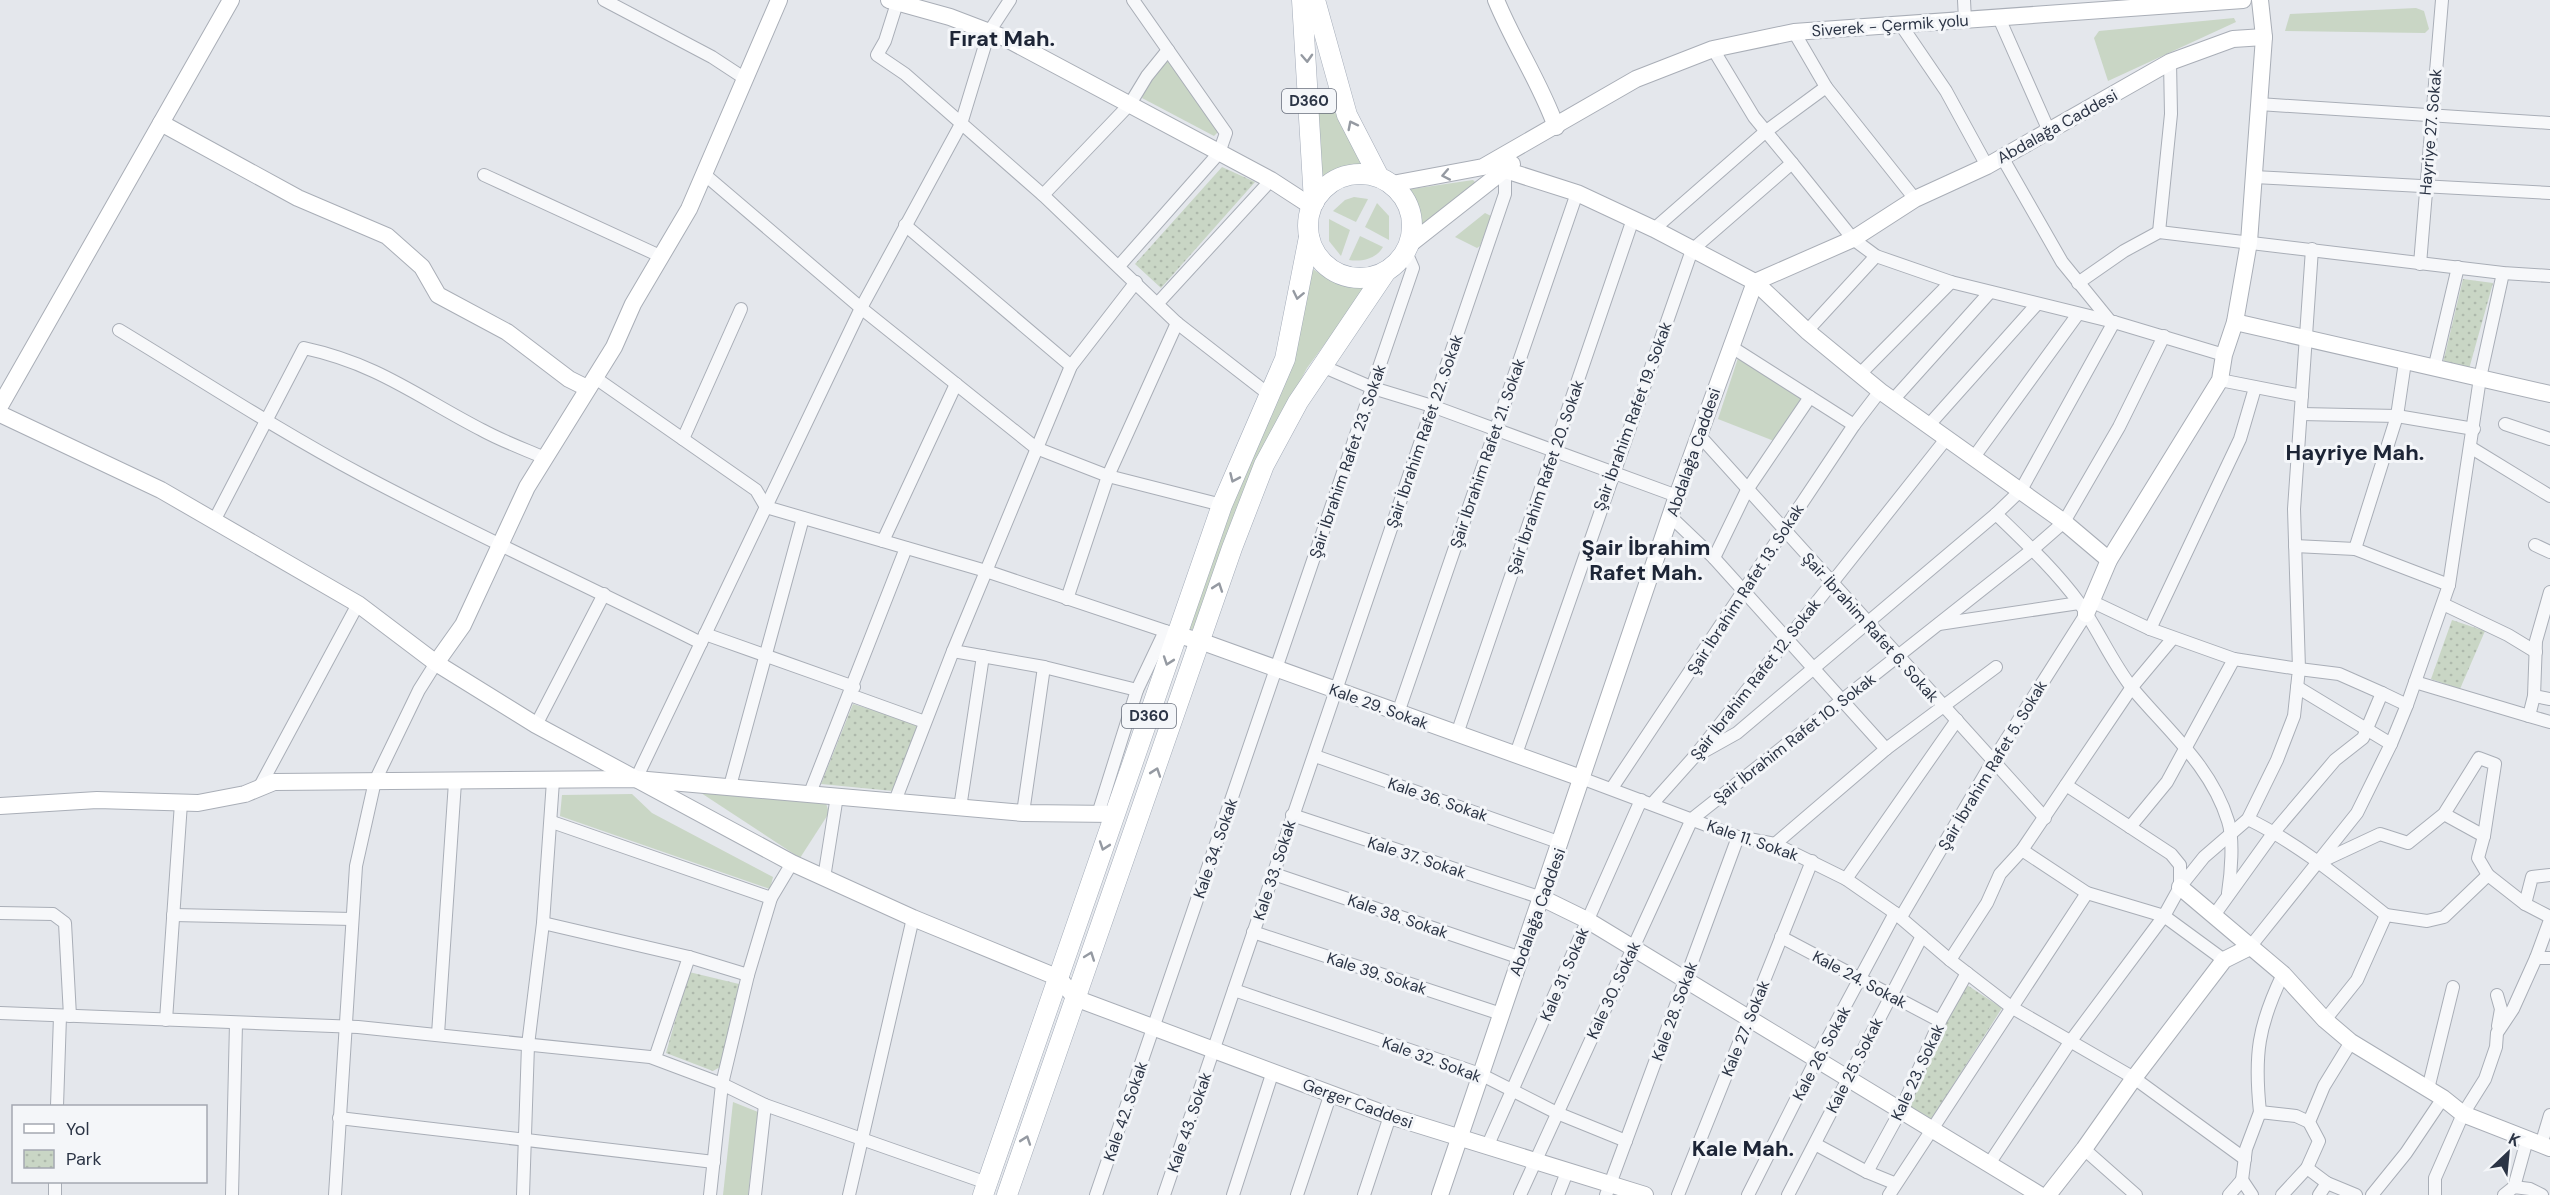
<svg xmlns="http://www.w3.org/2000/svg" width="2550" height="1195" viewBox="0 0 2550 1195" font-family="'DM Sans',sans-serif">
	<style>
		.grass { fill: #c9d6c5 }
		.park { fill: url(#park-dots) }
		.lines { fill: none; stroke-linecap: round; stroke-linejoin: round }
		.street-casing { stroke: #a9aeb7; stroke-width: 14 }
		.secondary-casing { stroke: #a9aeb7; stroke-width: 18 }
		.primary-casing { stroke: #a3abb8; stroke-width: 21 }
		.street { stroke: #f7f8fa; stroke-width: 12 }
		.secondary { stroke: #fff; stroke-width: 16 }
		.primary { stroke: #fff; stroke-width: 20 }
		.oneway { stroke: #959aa2 }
		.labels { text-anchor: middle; stroke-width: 6; stroke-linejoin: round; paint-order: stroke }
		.shield { fill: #f4f6f9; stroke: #676e7b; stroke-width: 1.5 }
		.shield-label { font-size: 15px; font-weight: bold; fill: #2b3445 }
		.street-label { font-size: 16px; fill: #2b3445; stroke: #f4f6f9 }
		.district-label { font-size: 22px; font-weight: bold; fill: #1d2536; stroke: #f4f6f9 }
	</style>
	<defs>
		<pattern id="park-dots" width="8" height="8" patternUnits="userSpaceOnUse" patternTransform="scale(1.5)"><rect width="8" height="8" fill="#c9d6c5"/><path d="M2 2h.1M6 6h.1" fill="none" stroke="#adb8ab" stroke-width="1.8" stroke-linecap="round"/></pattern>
	</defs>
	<rect width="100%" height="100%" fill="#e4e7ec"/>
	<!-- grass -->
	<g class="grass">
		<polygon points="2416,8 2424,11 2429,29 2425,33 2285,31 2290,14"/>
		<polygon points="2234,18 2236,22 2108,81 2094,38 2099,31"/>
		<path d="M 1169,61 L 1219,131 L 1214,136 L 1142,98 C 1146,86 1157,65 1169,61 Z"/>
		<polygon points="1314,87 1323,92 1367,167 1337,173 1316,186"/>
		<polygon points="1473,180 1476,183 1420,233 1418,219 1405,190"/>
		<polygon points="1354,197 1368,199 1356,222 1333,211 1345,200"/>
		<polygon points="1377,203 1389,216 1389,240 1365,227"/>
		<polygon points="1485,213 1491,216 1480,246 1477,248 1455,237"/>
		<polygon points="1329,219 1350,230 1341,256 1329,241"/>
		<path d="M 1360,236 L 1383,247 C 1376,259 1362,262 1349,260 Z"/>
		<polygon points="1310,267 1331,281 1366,288 1307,368 1283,413 1196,628 1190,630 1191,620"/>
		<polygon points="1738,358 1804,398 1774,441 1718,419"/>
		<polygon points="695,789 826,803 829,813 800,858"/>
		<polygon points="632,794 652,813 773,877 770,889 560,816 562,795"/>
		<polygon points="733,1102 758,1112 748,1195 723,1195"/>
	</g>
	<!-- park -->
	<g class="park">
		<polygon points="1222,167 1255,182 1161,288 1135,264"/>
		<polygon points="2463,279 2493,283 2469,369 2443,363"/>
		<polygon points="2452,620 2485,631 2460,689 2431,679"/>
		<polygon points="853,704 918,724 893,791 821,784"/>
		<polygon points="689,972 739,984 740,992 720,1067 713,1071 666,1053"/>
		<polygon points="1967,985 2002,1008 1931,1120 1907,1106 1943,1023"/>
	</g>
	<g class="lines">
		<!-- street casing -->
		<g class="street-casing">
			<g id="street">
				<polyline points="604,0 712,57 744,78"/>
				<polyline points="898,0 885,41 877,55 905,74 1043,195 1177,323 1271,396"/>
				<polyline points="1964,0 1965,20"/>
				<polyline points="1999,18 2049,131"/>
				<polyline points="1901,25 1946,91 1987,166"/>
				<polyline points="1794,32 1826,87 1915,199"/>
				<polyline points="2259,104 2550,123"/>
				<polyline points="2002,157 2062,262 2110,321"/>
				<polyline points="1792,163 1853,239 1876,256 1951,282 2114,322 2224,355"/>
				<polyline points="704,174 861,308 1036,448 1108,476 1222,505"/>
				<polyline points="484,175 660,256"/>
				<polyline points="2254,177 2550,193"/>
				<polyline points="1043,195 1130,104 1147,76 1168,50"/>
				<polyline points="905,225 1071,366"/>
				<polyline points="1654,229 1765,132 1826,87"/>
				<polyline points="2159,232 2171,114 2170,62"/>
				<polyline points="2312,249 2294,509 2299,669 2339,674 2382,693"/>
				<polyline points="2420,264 2442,0"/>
				<polyline points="1119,266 1219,153 1226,133 1133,0"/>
				<polyline points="2078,283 2124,251 2159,232 2503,273 2550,276"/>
				<polyline points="1158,303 1271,180"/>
				<path d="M 119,330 C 200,379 279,431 362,475 C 473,534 588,586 701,643"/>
				<polyline points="1807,331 1876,256"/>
				<polyline points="1730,346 1854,425"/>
				<polyline points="1322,366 1373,388 1432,406 1677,496"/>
				<polyline points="2434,369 2458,267"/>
				<polyline points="1860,374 1951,282"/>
				<polyline points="594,377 756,490 766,507 986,571 1177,635"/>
				<polyline points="2220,380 2302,396"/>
				<polyline points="1893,400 1990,292"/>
				<polyline points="2301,414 2397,416 2474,429"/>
				<polyline points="2505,424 2550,439"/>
				<polyline points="1928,426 2037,304"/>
				<polyline points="1699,435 2045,818"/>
				<polyline points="683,439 741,309"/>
				<polyline points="2470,447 2550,496"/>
				<polyline points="1974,457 2078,314"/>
				<path d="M 1996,514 C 2025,542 2056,571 2080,604 C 2099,631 2112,663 2133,689 C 2168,731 2211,766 2228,821 C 2234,839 2231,874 2228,893"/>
				<polyline points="1671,517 1714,558 1886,749"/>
				<path d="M 214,521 L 304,348 C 378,364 418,397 482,430 C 502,441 524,449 545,458"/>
				<polyline points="883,541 956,384"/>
				<polyline points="2535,545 2550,552"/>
				<polyline points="2295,546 2355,549 2449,585"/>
				<polyline points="2355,549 2397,416 2405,362"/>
				<polyline points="1714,558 1747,490 1810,397"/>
				<polyline points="1067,599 1108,476 1177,323"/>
				<polyline points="2093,602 2150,629 2234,659"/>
				<polyline points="2443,604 2508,635 2536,652"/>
				<polyline points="1939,624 2079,603"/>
				<polyline points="2150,629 2240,439 2255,388"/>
				<polyline points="705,634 854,687"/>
				<polyline points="953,651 1044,667 1137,690"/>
				<polyline points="2415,682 2529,716 2534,696 2536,641 2550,592"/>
				<polyline points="2297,687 2391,744"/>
				<polyline points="850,695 925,722"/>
				<polyline points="2534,696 2550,699"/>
				<polyline points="1398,713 1577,193"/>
				<polyline points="2529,716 2550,722"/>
				<polyline points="536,725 604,594"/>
				<polyline points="1457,734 1633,219"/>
				<polyline points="1516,754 1692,250 1792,163 1754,117 1713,49"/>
				<polyline points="1315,756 1561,843"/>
				<polyline points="1694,757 1737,733 1996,514 2021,490 2114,322"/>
				<polyline points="1581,778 1738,837 1775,844 1846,879 1895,913 1950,960 2011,1007 2134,1078 2245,1159"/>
				<polyline points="636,779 861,308 961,124 989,32 1010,0"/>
				<polyline points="2066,785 2171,854 2180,865 2180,887"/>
				<polyline points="730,786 803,518"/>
				<polyline points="259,788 358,604"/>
				<polyline points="1612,788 1854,425 1880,391"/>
				<polyline points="810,793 906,548"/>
				<polyline points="895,801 953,651 1071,366 1136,282"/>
				<polyline points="1652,804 1694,757 1946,439"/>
				<polyline points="960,808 983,656"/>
				<polyline points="1023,813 1044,667"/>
				<polyline points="1098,814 1137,690 1165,631"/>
				<polyline points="1292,815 1542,898"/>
				<path d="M 2248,819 C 2299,844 2342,880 2386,915"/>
				<polyline points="552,822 771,898"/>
				<polyline points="2484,836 2478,858 2488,875"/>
				<polyline points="1775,844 1886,749 1996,667"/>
				<polyline points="2022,850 2087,893 2164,916 2180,887 2204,857 2248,819 2277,760 2294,716 2299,669 2234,659 2167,782 2130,827"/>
				<polyline points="2320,862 2380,834 2408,843 2444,814 2484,836 2495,764 2479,758 2444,814"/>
				<polyline points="1274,874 1521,958"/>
				<polyline points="824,878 837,796"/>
				<polyline points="1846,879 1957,720"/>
				<polyline points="2525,904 2532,877 2550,875"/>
				<polyline points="0,913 53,914 65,923 70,1016"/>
				<polyline points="2215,914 2274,832 2335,760 2363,738 2382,693 2407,705"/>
				<polyline points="173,915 352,919"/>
				<polyline points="1901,917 1994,759 2086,614"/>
				<polyline points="543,923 689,957 748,975"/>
				<polyline points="1253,932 1501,1014"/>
				<polyline points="1781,937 1940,1021"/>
				<polyline points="2250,947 2357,813 2391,744 2407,705 2449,585 2480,378 2503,273"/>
				<polyline points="2536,958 2550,920"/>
				<polyline points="1950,960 1987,903 2000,874 2022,850 2132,687 2173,638"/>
				<polyline points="1234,990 1480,1074 1557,1113 1626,1141"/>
				<polyline points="2497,995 2501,1009 2498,1026"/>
				<polyline points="0,1013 358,1027 650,1057 722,1084 765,1105 987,1183"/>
				<polyline points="166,1020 181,803"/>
				<polyline points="2325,1020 2357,980 2386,915 2427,921 2444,917 2488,875 2525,904 2550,917"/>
				<polyline points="438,1034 455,782"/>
				<polyline points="655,1058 689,957"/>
				<polyline points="2428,1089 2453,987"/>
				<polyline points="57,1106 60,1016"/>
				<path d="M 2260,1112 C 2254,1055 2258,1026 2283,974"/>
				<polyline points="339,1118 714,1162"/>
				<polyline points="1815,1144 1867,1172 1894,1183"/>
				<polyline points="2541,1145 2550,1115"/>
				<polyline points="1487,1147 1641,800"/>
				<polyline points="2084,1149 2136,1195"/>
				<polyline points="1989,1164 2070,1042 2164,916 2224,960"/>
				<polyline points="2307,1168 2327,1183 2356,1195"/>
				<polyline points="1867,1172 1901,1110 1940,1021 1967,973"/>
				<polyline points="2242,1180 2246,1149 2260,1112 2296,1116 2309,1122"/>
				<polyline points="2514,1187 2527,1140"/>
				<polyline points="55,1195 55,1182"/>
				<polyline points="232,1195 236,1023"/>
				<polyline points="335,1195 356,866 375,781 419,690 436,663"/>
				<polyline points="523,1195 528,1045 543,923 553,781"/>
				<polyline points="710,1195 722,1084 748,975 771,898 792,863"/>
				<polyline points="755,1195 765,1105"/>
				<polyline points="849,1195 913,918"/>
				<polyline points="1096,1195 1413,268 1406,252"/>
				<polyline points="1164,1195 1505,194 1505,170 1499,169"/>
				<polyline points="1233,1195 1273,1071"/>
				<polyline points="1297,1195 1331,1093"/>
				<polyline points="1364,1195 1390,1116"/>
				<polyline points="1520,1195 1692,819 2032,550 2064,522 2119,427 2164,336"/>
				<polyline points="1558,1195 1567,1172"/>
				<polyline points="1606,1195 1738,837"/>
				<polyline points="1678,1195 1812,861"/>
				<polyline points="1748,1195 1816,1060 1895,913"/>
				<polyline points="1788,1195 1922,936"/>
				<polyline points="1889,1195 2087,893"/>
				<polyline points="2229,1195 2242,1180 2252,1195"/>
				<polyline points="2282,1195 2307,1168 2319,1141 2309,1122 2324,1086 2351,1042"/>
				<polyline points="2319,1195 2327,1183"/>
				<polyline points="2372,1195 2406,1153 2443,1098"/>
				<polyline points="2435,1195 2435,1178 2463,1114 2485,1079 2496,1047 2497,1033 2513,1009 2536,958 2550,958"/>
				<polyline points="2504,1195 2514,1187 2530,1189 2542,1195"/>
			</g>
		</g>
		<!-- secondary casing -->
		<g class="secondary-casing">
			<g id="secondary">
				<polyline points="889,0 950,17 1005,38 1271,180 1311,206"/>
				<path d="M 1496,0 C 1514,44 1541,84 1556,127"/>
				<polyline points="161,123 298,198 387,236 422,267 438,295 507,332 569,379 587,388"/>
				<polyline points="1505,170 1577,193 1654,229 1755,282 1807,331 1880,391 2064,522 2109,560"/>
				<polyline points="1392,184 1483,167 1636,79 1713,49 1794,32 2243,0"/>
				<polyline points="1409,245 1512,164"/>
				<polyline points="2235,322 2550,394"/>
				<polyline points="0,406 231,0"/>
				<polyline points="0,414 161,490 358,604 436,663 536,725 792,863 913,918 1059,978 1075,998 1390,1116 1645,1195"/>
				<polyline points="2086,614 2109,560 2220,380 2224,355 2235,322 2249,242 2264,37 2260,0"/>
				<polyline points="1177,635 1200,641 1581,778"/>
				<polyline points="436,663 463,625 527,487 614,347 633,304 689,209 779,0"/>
				<polyline points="0,806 97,800 198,803 245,794 274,782 636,779 1023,813 1115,814"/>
				<polyline points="2180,887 2283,974 2325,1020 2351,1042 2443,1098 2463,1114 2550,1148"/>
				<polyline points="1542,898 1587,920 2040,1195"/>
				<polyline points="1440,1195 1677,496 1755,282 1853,239 1915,199 1987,166 2170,62 2233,39 2264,37"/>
				<polyline points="2048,1195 2084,1149 2134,1078 2224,960 2250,947"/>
			</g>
		</g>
		<!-- primary casing -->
		<g class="primary-casing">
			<g id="primary">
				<polyline points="1302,0 1314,202"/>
				<polyline points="1315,0 1347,115 1379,177"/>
				<circle cx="1360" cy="226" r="52"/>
				<polyline points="983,1195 1222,505 1285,359 1309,237"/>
				<polyline points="1007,1195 1232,548 1264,465 1298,402 1385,273"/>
			</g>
		</g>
		<!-- street -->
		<use href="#street" class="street"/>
		<!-- secondary -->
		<use href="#secondary" class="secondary"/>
		<!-- primary -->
		<use href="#primary" class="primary"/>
	</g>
	<!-- one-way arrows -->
	<defs><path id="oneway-chevron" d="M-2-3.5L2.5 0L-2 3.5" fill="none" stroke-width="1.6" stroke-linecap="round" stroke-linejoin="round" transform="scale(1.5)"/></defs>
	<g class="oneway">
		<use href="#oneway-chevron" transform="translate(1307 58) rotate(87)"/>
		<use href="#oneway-chevron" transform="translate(1352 125) rotate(-117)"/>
		<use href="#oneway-chevron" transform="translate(1446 175) rotate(169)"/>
		<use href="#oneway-chevron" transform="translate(1298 295) rotate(102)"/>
		<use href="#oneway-chevron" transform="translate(1234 478) rotate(114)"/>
		<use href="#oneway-chevron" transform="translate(1218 587) rotate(-71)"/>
		<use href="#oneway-chevron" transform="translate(1168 661) rotate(109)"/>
		<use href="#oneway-chevron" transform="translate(1156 772) rotate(-71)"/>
		<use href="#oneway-chevron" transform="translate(1104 846) rotate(109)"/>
		<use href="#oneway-chevron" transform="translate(1090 956) rotate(-70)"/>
		<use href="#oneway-chevron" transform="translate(1026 1140) rotate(-71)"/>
	</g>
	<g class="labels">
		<!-- shield labels -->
		<g class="shield">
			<rect x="1282" y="89" width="54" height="24" rx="4.5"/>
			<rect x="1122" y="704" width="54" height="24" rx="4.5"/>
		</g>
		<g class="shield-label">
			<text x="1309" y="106">D360</text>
			<text x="1149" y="721">D360</text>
		</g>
		<!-- street labels -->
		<g class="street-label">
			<text transform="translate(1890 25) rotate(-4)" y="6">Siverek - Çermik yolu</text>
			<text transform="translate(2057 126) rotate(-29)" y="6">Abdalağa Caddesi</text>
			<text transform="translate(2430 132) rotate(-85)" y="6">Hayriye 27. Sokak</text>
			<text transform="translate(1632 416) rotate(-70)" y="6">Şair İbrahim Rafet 19. Sokak</text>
			<text transform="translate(1424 431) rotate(-71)" y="6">Şair İbrahim Rafet 22. Sokak</text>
			<text transform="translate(1693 452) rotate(-71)" y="6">Abdalağa Caddesi</text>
			<text transform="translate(1487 453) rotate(-71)" y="6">Şair İbrahim Rafet 21. Sokak</text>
			<text transform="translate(1347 461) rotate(-71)" y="6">Şair İbrahim Rafet 23. Sokak</text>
			<text transform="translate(1545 477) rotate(-71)" y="6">Şair İbrahim Rafet 20. Sokak</text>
			<text transform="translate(1745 589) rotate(-57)" y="6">Şair İbrahim Rafet 13. Sokak</text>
			<text transform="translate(1871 627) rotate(48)" y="6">Şair İbrahim Rafet 6. Sokak</text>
			<text transform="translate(1755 679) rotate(-52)" y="6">Şair İbrahim Rafet 12. Sokak</text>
			<text transform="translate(1379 706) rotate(20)" y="6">Kale 29. Sokak</text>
			<text transform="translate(1794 738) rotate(-38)" y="6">Şair İbrahim Rafet 10. Sokak</text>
			<text transform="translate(1992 765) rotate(-59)" y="6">Şair İbrahim Rafet 5. Sokak</text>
			<text transform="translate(1438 799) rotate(19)" y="6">Kale 36. Sokak</text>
			<text transform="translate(1753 840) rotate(19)" y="6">Kale 11. Sokak</text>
			<text transform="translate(1215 848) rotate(-71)" y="6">Kale 34. Sokak</text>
			<text transform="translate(1417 857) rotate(18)" y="6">Kale 37. Sokak</text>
			<text transform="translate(1274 870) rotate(-72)" y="6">Kale 33. Sokak</text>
			<text transform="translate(1537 912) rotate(-70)" y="6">Abdalağa Caddesi</text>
			<text transform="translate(1398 916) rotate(19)" y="6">Kale 38. Sokak</text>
			<text transform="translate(1377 973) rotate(18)" y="6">Kale 39. Sokak</text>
			<text transform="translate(1564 974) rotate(-67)" y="6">Kale 31. Sokak</text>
			<text transform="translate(1860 979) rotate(28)" y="6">Kale 24. Sokak</text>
			<text transform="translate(1613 990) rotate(-65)" y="6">Kale 30. Sokak</text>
			<text transform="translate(1674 1011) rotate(-70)" y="6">Kale 28. Sokak</text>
			<text transform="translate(1745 1028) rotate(-68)" y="6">Kale 27. Sokak</text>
			<text transform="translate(1821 1053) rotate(-62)" y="6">Kale 26. Sokak</text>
			<text transform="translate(1432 1059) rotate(20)" y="6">Kale 32. Sokak</text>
			<text transform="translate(1854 1065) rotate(-63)" y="6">Kale 25. Sokak</text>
			<text transform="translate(1917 1072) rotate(-65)" y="6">Kale 23. Sokak</text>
			<text transform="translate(1358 1103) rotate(20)" y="6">Gerger Caddesi</text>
			<text transform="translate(1125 1111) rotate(-71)" y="6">Kale 42. Sokak</text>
			<text transform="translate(1189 1122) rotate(-71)" y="6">Kale 43. Sokak</text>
		</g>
		<!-- district labels -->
		<g class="district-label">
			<text x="1002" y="46">Fırat Mah.</text>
			<text x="2355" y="460">Hayriye Mah.</text>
			<text x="1646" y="555">Şair İbrahim<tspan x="1646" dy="25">Rafet Mah.</tspan></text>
			<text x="1743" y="1156">Kale Mah.</text>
		</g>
	</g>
	<!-- legend -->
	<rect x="12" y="1105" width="195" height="78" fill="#f4f6f9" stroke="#a4a8b1" stroke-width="1.5"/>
	<rect x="24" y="1124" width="30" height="9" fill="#ffffff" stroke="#a4a8b1" stroke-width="1.5"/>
	<text x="66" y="1135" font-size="18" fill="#2b3445">Yol</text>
	<rect x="24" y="1150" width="30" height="18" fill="url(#park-dots)" stroke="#a4a8b1" stroke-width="1.5"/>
	<text x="66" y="1165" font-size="18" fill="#2b3445">Park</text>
	<!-- north arrow -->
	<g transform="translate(2508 1153) rotate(26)" stroke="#f4f6f9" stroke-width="4.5" paint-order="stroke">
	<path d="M0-4.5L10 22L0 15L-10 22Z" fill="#2b3445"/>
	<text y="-9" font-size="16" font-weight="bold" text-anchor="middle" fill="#2b3445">K</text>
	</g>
</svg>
